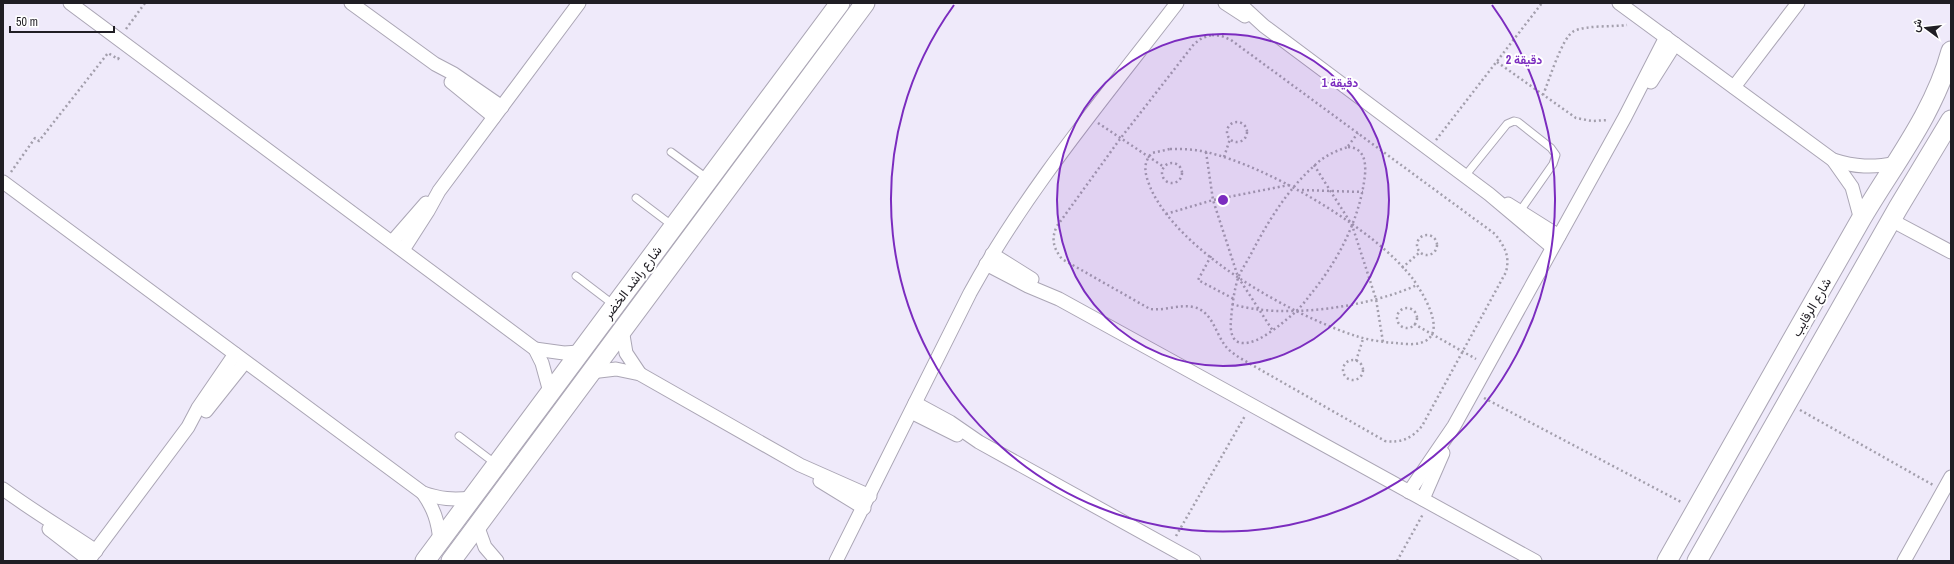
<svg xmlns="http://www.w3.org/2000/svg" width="1954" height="564" viewBox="0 0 1954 564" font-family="'Archivo Narrow',Vazirmatn,sans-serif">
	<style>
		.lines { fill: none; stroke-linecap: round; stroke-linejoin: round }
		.lane-casing { stroke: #aba6b5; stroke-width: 9 }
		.street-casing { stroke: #aba6b5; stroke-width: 15 }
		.secondary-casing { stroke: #aba6b5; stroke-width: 21 }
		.path { stroke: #a39fac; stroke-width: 2.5; stroke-dasharray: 2 3; stroke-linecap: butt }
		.lane { stroke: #fff; stroke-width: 7 }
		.street { stroke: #fff; stroke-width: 13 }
		.secondary { stroke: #fff; stroke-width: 19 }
		.ring { fill: none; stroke: #7b2cbf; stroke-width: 2 }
		.labels { text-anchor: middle; stroke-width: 4; stroke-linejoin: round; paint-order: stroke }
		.street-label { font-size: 13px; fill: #201e24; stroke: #fff }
		.centre { fill: #7b2cbf; stroke: #fff; stroke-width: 2 }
		.ring-label { font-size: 12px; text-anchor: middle; font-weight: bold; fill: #7b2cbf; stroke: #fff; stroke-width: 4; stroke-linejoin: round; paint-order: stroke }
	</style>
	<rect width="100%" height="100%" fill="#efeafa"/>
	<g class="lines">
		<!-- lane casing -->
		<g class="lane-casing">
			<g id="lane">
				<polyline points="671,152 708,179"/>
				<polyline points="1465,176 1507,124 1514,121 1518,122 1551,148 1556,155 1553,164 1520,211"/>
				<polyline points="636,198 673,226"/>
				<polyline points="576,276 614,305"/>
				<polyline points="459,436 496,464"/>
			</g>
		</g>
		<!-- street casing -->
		<g class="street-casing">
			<g id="street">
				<polyline points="70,3 535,349 542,363 550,392"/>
				<polyline points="351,3 435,64 454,74 502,107"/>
				<polyline points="1225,3 1245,16"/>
				<polyline points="1239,3 1264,26 1489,194 1552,247"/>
				<polyline points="1619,3 1833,160 1852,187 1861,220"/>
				<polyline points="451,82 494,117"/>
				<polyline points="1651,82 1675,44"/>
				<polyline points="1734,87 1798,3"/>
				<path d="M 1833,160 C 1855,167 1873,168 1896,163"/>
				<path d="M 3,182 L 423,493 C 440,499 453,500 471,498"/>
				<polyline points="1508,204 1559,236"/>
				<polyline points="1891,220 1951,252"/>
				<polyline points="392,242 426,203"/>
				<polyline points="403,250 428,211 439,191 579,3"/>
				<polyline points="992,254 1032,279"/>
				<polyline points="986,264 1028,286 1059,299 1535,561"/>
				<polyline points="622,329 626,353 640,374"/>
				<polyline points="535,349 564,353 579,352"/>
				<polyline points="591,372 616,369 640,374 800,465 870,496"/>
				<polyline points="915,403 950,422 979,442 1194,561"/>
				<polyline points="206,411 245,362"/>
				<polyline points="911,412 957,435"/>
				<polyline points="820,481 864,508"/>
				<path d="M 3,489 C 33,511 65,530 96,551"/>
				<polyline points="1409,492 1454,426 1625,117 1666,37"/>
				<path d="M 423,493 C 434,509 438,521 440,541"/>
				<polyline points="1423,499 1443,453"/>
				<polyline points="477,525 485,547 497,561"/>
				<polyline points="49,529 89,560"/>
				<polyline points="88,561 188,427 198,408 235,354"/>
				<path d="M 836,561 L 970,293 C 1027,189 1105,97 1177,3"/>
				<polyline points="1904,561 1951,477"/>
			</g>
		</g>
		<!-- secondary casing -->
		<g class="secondary-casing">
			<g id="secondary">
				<polyline points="425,561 840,3"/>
				<polyline points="451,561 865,3"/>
				<path d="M 1667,561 C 1731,448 1795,334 1860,221 C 1892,166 1934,114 1951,51"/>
				<polyline points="1697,561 1898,208 1951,120"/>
			</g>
		</g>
		<!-- path -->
		<g class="path">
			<polyline points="126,29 145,3"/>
			<path d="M 1212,35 L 1222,36 L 1231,40 L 1495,234 C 1505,247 1510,256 1506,272 L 1422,426 C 1411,439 1401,443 1385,441 L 1240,358 C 1234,354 1228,350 1224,344 C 1215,331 1211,310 1193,307 C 1180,304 1165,311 1150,309 L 1062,259 C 1053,248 1051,238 1057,226 L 1120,139 L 1194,44 L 1202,38 Z"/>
			<polyline points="1497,62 1576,118 1592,121 1608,120"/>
			<path d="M 1543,95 C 1549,81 1562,37 1574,31 C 1587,25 1613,27 1627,25"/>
			<circle cx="1237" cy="132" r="10"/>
			<polyline points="1098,123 1164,167"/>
			<polyline points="1436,140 1542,3"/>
			<polyline points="1348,146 1358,133"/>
			<path d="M 1348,147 C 1364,148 1366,161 1365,175 C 1360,219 1338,261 1310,295 C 1305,302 1299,309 1292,315 C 1281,324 1259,344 1243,343 C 1231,343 1230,329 1231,320 C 1232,306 1234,291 1238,278 C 1241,270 1247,262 1251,254 C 1267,223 1287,190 1314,166 C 1324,156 1335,151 1348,147 Z"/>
			<path d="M 1170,149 C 1182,149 1194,149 1206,152 C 1268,166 1375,229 1413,279 C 1422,292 1445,328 1427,340 C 1418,346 1405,344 1395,343 C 1382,342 1368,340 1356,336 C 1291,315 1180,253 1151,189 C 1146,177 1141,164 1152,153 Z"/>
			<polyline points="1206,152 1213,200 1238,277 1273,331"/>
			<polyline points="1224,157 1230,139"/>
			<circle cx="1172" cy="173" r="10"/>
			<polyline points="1314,165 1352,225 1376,299 1383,342"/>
			<polyline points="11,172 35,138 39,141 108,53 118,59 120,56"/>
			<polyline points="1302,190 1363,192"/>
			<polyline points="1166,214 1213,200 1289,185"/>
			<circle cx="1427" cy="245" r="10"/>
			<polyline points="1211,256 1198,280 1234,299"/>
			<polyline points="1402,268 1420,252"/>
			<path d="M 1232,304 C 1283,320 1369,307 1417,285"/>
			<circle cx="1407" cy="318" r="10"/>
			<polyline points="1414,324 1476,359"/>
			<circle cx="1353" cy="370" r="10"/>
			<polyline points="1356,361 1363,339"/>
			<polyline points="1484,398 1683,503"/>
			<polyline points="1800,410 1933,485"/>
			<polyline points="1176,536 1245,416"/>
			<polyline points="1397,561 1423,514"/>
		</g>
		<!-- lane -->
		<use href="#lane" class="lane"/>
		<!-- street -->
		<use href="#street" class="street"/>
		<!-- secondary -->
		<use href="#secondary" class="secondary"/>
	</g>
	<!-- distance rings -->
	<circle cx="1223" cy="200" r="166" fill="#7b2cbf" fill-opacity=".12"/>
	<g class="ring">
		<circle cx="1223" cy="200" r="166"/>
		<path d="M1492 5A332 332 0 1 1 954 5"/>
	</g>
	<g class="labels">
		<!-- street labels -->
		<g class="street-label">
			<text transform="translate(632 282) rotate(-53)" y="5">شارع راشد الخضر</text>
			<text transform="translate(1811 307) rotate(-60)" y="5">شارع الرقايب</text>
		</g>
	</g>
	<circle cx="1223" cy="200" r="6" class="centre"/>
	<g class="ring-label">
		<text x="1524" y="64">2 دقيقة</text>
		<text x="1340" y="87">1 دقيقة</text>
	</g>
	<!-- border -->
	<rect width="1954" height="564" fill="none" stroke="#201e24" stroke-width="8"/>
	<!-- north arrow -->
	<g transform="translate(1926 28) rotate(285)" stroke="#ffffff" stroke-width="3" paint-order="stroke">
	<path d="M0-3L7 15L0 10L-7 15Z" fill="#201e24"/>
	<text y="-6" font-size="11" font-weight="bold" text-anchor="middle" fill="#201e24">ش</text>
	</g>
	<!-- scale -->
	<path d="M10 26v6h104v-6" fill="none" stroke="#201e24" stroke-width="2"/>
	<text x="16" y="26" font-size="12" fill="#201e24" stroke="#ffffff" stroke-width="3" paint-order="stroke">50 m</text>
</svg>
